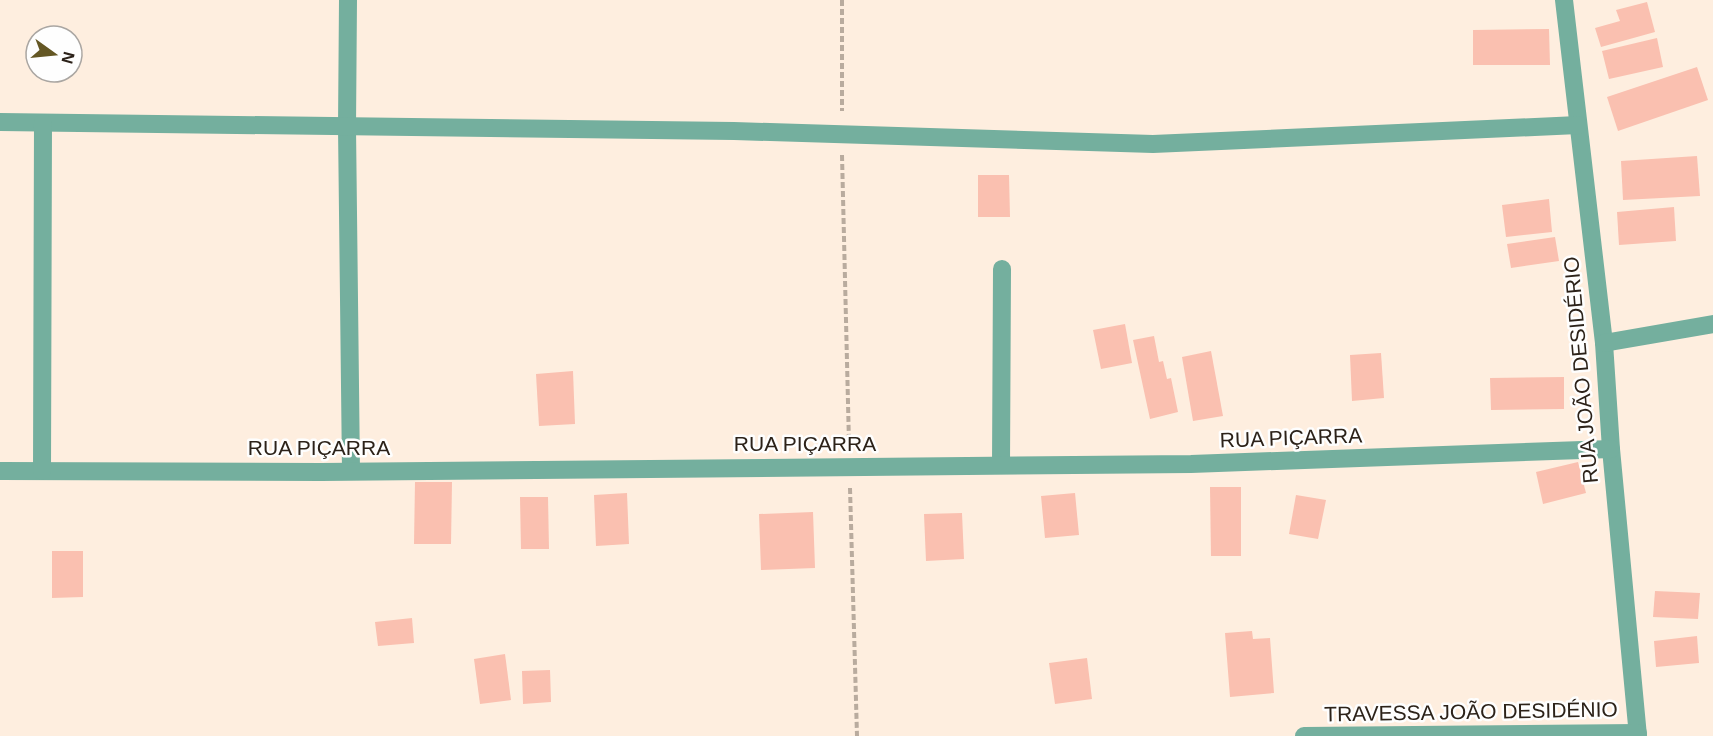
<svg xmlns="http://www.w3.org/2000/svg" width="1713" height="736" viewBox="0 0 1713 736" font-family="Arial,sans-serif">
	<style>
		.building { fill: #fac0b0 }
		.lines { fill: none; stroke-linecap: round; stroke-linejoin: round }
		.path { stroke: #b9ab9e; stroke-width: 4; stroke-dasharray: 6 3; stroke-linecap: butt }
		.minor { stroke: #74af9e; stroke-width: 18 }
		.labels { text-anchor: middle; stroke-width: 5; stroke-linejoin: round; paint-order: stroke }
		.street-label { font-size: 21px; fill: #2c2219; stroke: #fefefe }
	</style>
	<rect width="100%" height="100%" fill="#feeedf"/>
	<!-- building -->
	<g class="building">
		<polygon points="1647,2 1655,32 1601,47 1595,28 1620,21 1616,10"/>
		<polygon points="1549,29 1550,65 1473,65 1473,30"/>
		<polygon points="1657,38 1663,67 1609,79 1602,51"/>
		<polygon points="1697,67 1708,100 1618,131 1607,97"/>
		<polygon points="1697,156 1700,196 1623,200 1621,161"/>
		<polygon points="978,175 1009,175 1010,217 978,217"/>
		<polygon points="1549,199 1552,232 1506,237 1502,205"/>
		<polygon points="1674,207 1676,241 1619,245 1617,212"/>
		<polygon points="1555,237 1559,261 1511,268 1507,244"/>
		<polygon points="1125,324 1132,363 1101,369 1093,330"/>
		<polygon points="1154,336 1159,362 1163,361 1167,379 1171,378 1178,412 1150,419 1133,340"/>
		<polygon points="1211,351 1223,416 1193,421 1182,357"/>
		<polygon points="1381,353 1384,398 1352,401 1350,355"/>
		<polygon points="573,371 575,424 539,426 536,374"/>
		<polygon points="1564,377 1564,409 1491,410 1490,378"/>
		<polygon points="1578,462 1586,493 1543,504 1536,472"/>
		<polygon points="415,482 452,482 451,544 414,544"/>
		<polygon points="1210,487 1241,487 1241,556 1211,556"/>
		<polygon points="627,493 629,544 596,546 594,495"/>
		<polygon points="1075,493 1079,535 1045,538 1041,496"/>
		<polygon points="1296,495 1326,500 1318,539 1289,534"/>
		<polygon points="520,497 548,497 549,549 521,549"/>
		<polygon points="813,512 815,568 761,570 759,514"/>
		<polygon points="962,513 964,559 926,561 924,514"/>
		<polygon points="52,551 83,551 83,597 52,598"/>
		<polygon points="1655,591 1700,593 1698,619 1653,617"/>
		<polygon points="412,618 414,643 378,646 375,622"/>
		<polygon points="1252,631 1253,639 1270,638 1274,693 1230,697 1225,633"/>
		<polygon points="1697,636 1699,663 1656,667 1654,641"/>
		<polygon points="505,654 511,700 480,704 474,659"/>
		<polygon points="1087,658 1092,699 1055,704 1049,663"/>
		<polygon points="550,670 551,702 523,704 522,671"/>
	</g>
	<g class="lines">
		<!-- path -->
		<g class="path">
			<polyline points="842,0 842,111"/>
			<polyline points="842,155 849,444"/>
			<polyline points="850,488 857,736"/>
		</g>
		<!-- minor -->
		<g class="minor">
			<polyline points="348,0 347,127 351,471"/>
			<polyline points="1564,0 1604,343 1611,449 1638,736"/>
			<polyline points="0,122 734,131 1153,144 1578,125"/>
			<polyline points="1604,343 1713,324"/>
			<polyline points="1001,465 1002,269"/>
			<polyline points="0,471 321,472 1191,464 1611,449"/>
			<polyline points="42,471 43,123"/>
			<polyline points="1304,736 1638,733"/>
		</g>
	</g>
	<g class="labels">
		<!-- street labels -->
		<g class="street-label">
			<text transform="translate(1581 370) rotate(-95)" y="7">RUA JOÃO DESIDÉRIO</text>
			<text transform="translate(1291 438) rotate(-2)" y="7">RUA PIÇARRA</text>
			<text x="805" y="451">RUA PIÇARRA</text>
			<text x="319" y="455">RUA PIÇARRA</text>
			<text transform="translate(1471 712) rotate(-1)" y="7">TRAVESSA JOÃO DESIDÉNIO</text>
		</g>
	</g>
	<!-- north arrow -->
	<g transform="translate(54 54) rotate(105)"><circle r="28" fill="#fefefe" stroke="#aaa6a2" stroke-width="1.5"/>
	<path d="M0-4.5L10 22L0 15L-10 22Z" fill="#645724"/>
	<text y="-9" font-size="16" font-weight="bold" text-anchor="middle" fill="#2c2219">N</text>
	</g>
</svg>
